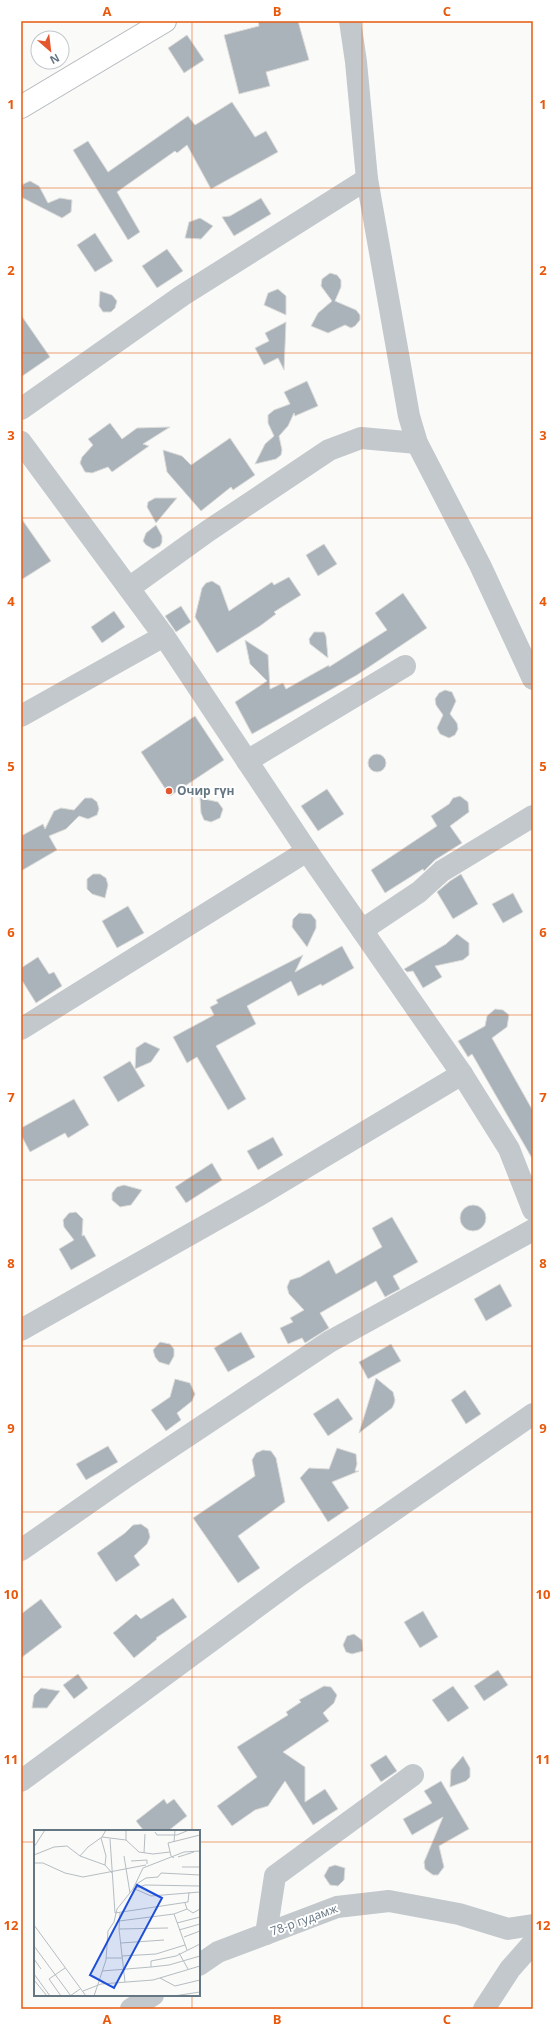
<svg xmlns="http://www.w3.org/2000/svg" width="554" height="2030" viewBox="0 0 554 2030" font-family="'Open Sans',sans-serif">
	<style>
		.building { fill: #aab3b9; stroke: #dcdcda }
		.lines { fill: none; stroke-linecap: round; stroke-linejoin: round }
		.secondary-casing { stroke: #b3babf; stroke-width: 24 }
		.street { stroke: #c3c8cc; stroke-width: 22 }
		.secondary { stroke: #fff; stroke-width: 22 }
		.grid { fill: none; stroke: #e8590c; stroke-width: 1; stroke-opacity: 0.55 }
		.poi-dot { fill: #e4572e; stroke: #fff; stroke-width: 1.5 }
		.labels { text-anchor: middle; stroke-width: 4; stroke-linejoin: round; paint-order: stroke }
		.poi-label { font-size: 12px; font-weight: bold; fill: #657683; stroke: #fff; text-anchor: start }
		.street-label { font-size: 12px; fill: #657683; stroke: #fff }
		.inset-road { fill: none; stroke: #b5bdc2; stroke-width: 1 }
		.view { fill: #1d4ed8; fill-opacity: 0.15; stroke: #1d4ed8; stroke-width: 2 }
		.inset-edge { fill: none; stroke: #657683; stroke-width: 2 }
		.neatline { fill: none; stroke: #e8590c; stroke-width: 1.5 }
		.grid-label { font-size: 13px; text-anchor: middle; font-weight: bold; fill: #e8590c }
	</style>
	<rect width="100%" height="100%" fill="#fafaf8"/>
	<!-- building -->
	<g class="building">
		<polygon points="258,21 298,21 309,60 266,72 270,86 239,94 224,35 259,26"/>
		<polygon points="187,35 204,60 184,73 168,48"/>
		<polygon points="232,102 255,137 266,131 278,152 211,189 187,145 177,153 175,151 117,192 140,232 128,240 73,150 88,141 108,172 188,116 195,125"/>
		<polygon points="30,181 39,186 48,203 60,198 72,200 71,212 62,218 21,197 21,185"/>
		<polygon points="261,198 271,214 234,236 222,217 230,216"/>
		<polygon points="200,218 213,226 201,239 185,238 189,222"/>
		<polygon points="95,233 113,261 95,272 77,245"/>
		<polygon points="167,249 183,271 157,288 142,266"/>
		<polygon points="330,273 337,275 341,280 341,287 335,301 356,310 360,315 360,320 355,326 351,328 345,325 328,333 311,326 318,313 332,301 321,286 322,279"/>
		<polygon points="278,289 286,296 286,315 264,305 268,293"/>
		<polygon points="100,291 112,295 117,301 115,308 111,312 103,312 99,306"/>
		<polygon points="21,315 50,357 21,377"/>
		<polygon points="286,322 284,370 278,358 264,365 255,348 269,341 265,333"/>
		<polygon points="307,381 318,406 295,416 294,413 288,426 279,436 282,450 281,455 276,459 255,464 265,444 274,436 268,423 268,415 274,410 290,404 284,392"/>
		<polygon points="110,423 122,439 137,428 170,427 143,444 149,446 112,472 108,467 92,473 85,472 80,463 82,457 93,445 88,439"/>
		<polygon points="230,438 255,475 233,490 231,487 201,511 167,472 163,450 182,456 191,465"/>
		<polygon points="155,498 177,498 156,523 147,507 148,502"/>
		<polygon points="21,518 51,561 21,580"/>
		<polygon points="156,525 162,536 162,542 160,546 153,549 146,545 143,541 146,533"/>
		<polygon points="324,544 337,564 318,576 306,555"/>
		<polygon points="289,577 301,595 274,612 276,614 260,626 217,653 195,617 202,588 206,583 212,581 220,586 229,611 272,582 274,585"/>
		<polygon points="403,593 427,628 357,675 252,734 235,702 267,681 250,664 245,640 268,655 270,689 283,683 286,689 329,665 329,667 387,630 375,613"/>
		<polygon points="181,606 191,622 176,632 165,616"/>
		<polygon points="114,611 125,627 102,643 91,627"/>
		<polygon points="314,632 324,632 326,636 328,658 310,644 309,639"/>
		<polygon points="445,690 452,692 456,701 450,714 457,723 458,729 455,735 449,738 440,734 437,728 443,715 436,705 435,699 439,693"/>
		<polygon points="195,716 224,760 170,796 141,752"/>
		<circle cx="377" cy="763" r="9"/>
		<polygon points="327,789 344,814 318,831 301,806"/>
		<polygon points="460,796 468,802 469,812 450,826 462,843 435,860 424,871 423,869 385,893 371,870 437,826 431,816 449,804 453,798"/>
		<polygon points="85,798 92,798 97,802 99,809 97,815 88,819 79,816 66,829 49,836 57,850 21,871 21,836 43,824 45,829 54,811 61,808 74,810"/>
		<polygon points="200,798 218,802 223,809 220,818 211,822 204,820 201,813"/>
		<polygon points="93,874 100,874 106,878 108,885 105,898 92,894 87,889 87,879"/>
		<polygon points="461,874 478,904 453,919 437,892 450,881"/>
		<polygon points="513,893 523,912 503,923 492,904"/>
		<polygon points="128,906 144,933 117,948 102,921"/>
		<polygon points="299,913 311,914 316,920 316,928 307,947 292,927 293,919"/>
		<polygon points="457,934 469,943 469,955 463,960 435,966 442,977 423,988 413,971 407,972 404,969 446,944"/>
		<polygon points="342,946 354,968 322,986 321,984 298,996 291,981 247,1006 256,1024 216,1046 246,1099 228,1110 197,1057 187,1063 173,1037 214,1015 210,1007 218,1003 216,1000 303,955 295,972"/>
		<polygon points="38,957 49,974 54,972 62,986 36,1003 21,979 21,968"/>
		<polygon points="495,1009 503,1010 509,1015 507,1027 492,1038 533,1111 533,1160 472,1054 468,1057 458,1041 485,1026 487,1016"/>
		<polygon points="145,1042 160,1049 151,1062 135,1069 136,1048"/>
		<polygon points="130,1061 145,1086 118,1102 103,1077"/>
		<polygon points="74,1099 89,1125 68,1138 65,1133 30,1152 21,1135 21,1128"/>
		<polygon points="273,1137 283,1155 258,1170 247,1151"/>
		<polygon points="212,1163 222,1180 186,1203 175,1187"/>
		<polygon points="124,1185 142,1190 131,1205 120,1207 112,1200 112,1193 117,1187"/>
		<circle cx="473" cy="1218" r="13"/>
		<polygon points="76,1212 83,1219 82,1236 84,1235 96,1256 71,1270 59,1249 74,1240 64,1227 63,1220 69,1213"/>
		<polygon points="392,1217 418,1262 393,1276 400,1289 385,1297 376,1281 320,1313 329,1328 305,1343 302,1338 288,1344 280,1328 293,1322 290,1318 304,1310 289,1294 287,1287 290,1280 300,1277 329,1260 336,1274 382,1247 372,1228"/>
		<polygon points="500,1284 512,1306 486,1321 474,1299"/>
		<polygon points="241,1332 255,1357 228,1372 214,1348"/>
		<polygon points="160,1342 170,1344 174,1349 174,1356 169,1365 159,1362 155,1357 153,1350"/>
		<polygon points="391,1344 401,1361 368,1379 359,1362"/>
		<polygon points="376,1378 393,1392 395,1400 394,1404 392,1408 359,1433"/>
		<polygon points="175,1379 190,1383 195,1394 192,1401 177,1413 181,1420 166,1431 151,1410 170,1397"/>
		<polygon points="465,1390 481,1414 466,1424 451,1400"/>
		<polygon points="338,1398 353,1419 328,1436 313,1414"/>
		<polygon points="108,1446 118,1462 86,1480 76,1464"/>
		<polygon points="337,1448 356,1454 357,1464 355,1471 359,1471 332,1482 349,1508 328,1522 300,1478 309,1468 329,1469"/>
		<polygon points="263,1450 271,1451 276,1458 285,1502 238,1536 260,1568 238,1583 193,1518 255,1476 252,1460 256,1453"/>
		<polygon points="141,1524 148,1529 150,1537 147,1544 134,1556 140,1565 116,1582 97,1553 125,1533 133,1525"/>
		<polygon points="173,1598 187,1617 156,1638 157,1639 134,1658 113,1633 136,1614 141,1619"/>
		<polygon points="41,1599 62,1627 21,1658 21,1614"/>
		<polygon points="423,1611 438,1637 420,1648 404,1622"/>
		<polygon points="354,1634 362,1640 363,1651 352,1654 346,1652 343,1645 347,1636"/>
		<polygon points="498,1670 508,1685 484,1701 474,1686"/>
		<polygon points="78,1674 88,1688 74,1699 63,1685"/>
		<polygon points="324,1686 331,1687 337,1695 334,1703 323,1713 329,1721 283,1752 305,1767 305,1802 325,1789 338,1809 313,1825 285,1781 268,1806 255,1810 232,1826 217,1806 257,1777 237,1747 288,1715 286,1712 301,1702 299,1700"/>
		<polygon points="453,1686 469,1708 448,1722 432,1700"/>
		<polygon points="41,1688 60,1691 47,1708 32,1708 34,1695"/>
		<polygon points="386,1755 397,1771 381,1782 370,1765"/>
		<polygon points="463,1756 470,1768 470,1777 466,1781 450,1787 451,1770"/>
		<polygon points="441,1781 469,1829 439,1846 444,1867 438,1875 433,1875 425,1869 424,1862 443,1817 412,1835 403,1819 432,1803 424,1791"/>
		<polygon points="164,1799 167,1804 174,1799 187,1816 168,1831 144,1831 136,1821"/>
		<polygon points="335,1865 345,1868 344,1880 338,1886 330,1885 324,1876 329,1867"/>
	</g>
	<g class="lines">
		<!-- secondary casing -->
		<g class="secondary-casing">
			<polyline id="secondary" points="21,107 165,21"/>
		</g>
		<!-- street -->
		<g class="street">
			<polyline points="350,21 356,62 367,179 409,416 417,443 480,565 533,679"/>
			<polyline points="21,409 183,295 367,179"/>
			<polyline points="21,442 164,636 307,851 462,1074 509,1149 533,1210"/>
			<polyline points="129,588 208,531 329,450 361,438 417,443"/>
			<polyline points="21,716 164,636"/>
			<polyline points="247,761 405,666"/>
			<polyline points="362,930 419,892 442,871 533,816"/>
			<polyline points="21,1029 307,851"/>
			<polyline points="21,1330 256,1197 462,1074"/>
			<polyline points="21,1550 126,1477 329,1342 533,1230"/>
			<polyline points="21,1781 299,1576 533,1414"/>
			<polyline points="266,1934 275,1876 413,1775"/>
			<polyline points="199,1965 218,1952 337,1907 389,1901 459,1914 508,1929 533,1925"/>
			<polyline points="131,2009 153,1995"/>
			<polyline points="484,2009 510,1969 533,1943"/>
		</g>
		<!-- secondary -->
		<use href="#secondary" class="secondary"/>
	</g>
	<!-- grid -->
	<path class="grid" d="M 192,21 L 192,1831M 362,21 L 362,2009M 21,188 L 533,188M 21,353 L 533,353M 21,518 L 533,518M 21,684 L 533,684M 21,850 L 533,850M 21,1015 L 533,1015M 21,1180 L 533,1180M 21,1346 L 533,1346M 21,1512 L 533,1512M 21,1677 L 533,1677M 21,1842 L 35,1842M 199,1842 L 533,1842M 192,1995 L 192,2009"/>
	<!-- markers -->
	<circle class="poi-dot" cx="169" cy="791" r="4"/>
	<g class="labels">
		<!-- poi labels -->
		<g class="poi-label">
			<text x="177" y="795">Очир гүн</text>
		</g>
		<!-- street labels -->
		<g class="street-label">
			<text transform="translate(304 1920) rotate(-20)" y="4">78-р гудамж</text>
		</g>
	</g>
	<!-- overview -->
	<g transform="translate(34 1830)">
		<rect width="166" height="166" fill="#fafaf8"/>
		<path class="inset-road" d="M 72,0 L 68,7 L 92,10M 92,0 L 92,10 L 105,22 L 119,24 L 136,22M 121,2 L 123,5 L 143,5 L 155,0M 67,8 L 72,26 L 71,35M 76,9 L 81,83 L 154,72 L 155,62M 140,12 L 141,0M 0,17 L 11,0M 110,23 L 111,4M 0,25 L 20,17 L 33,16 L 46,26 L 71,35 L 78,43M 46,26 L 54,17 L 68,7M 90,26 L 96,63M 144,27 L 160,22M 140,28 L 137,26 L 134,13 L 166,5M 97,31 L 113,30 L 113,34M 0,33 L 9,33 L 31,43 L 49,47 L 112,35M 148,37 L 166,37M 101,55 L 112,48 L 124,47 L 127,43 L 166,45M 99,59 L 111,55 L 166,56M 101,59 L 117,66 L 166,62M 153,79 L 159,83 L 166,79M 86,83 L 85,99 L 91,152M 140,84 L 153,120M 85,91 L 140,84 L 153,79 L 151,73M 143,93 L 166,87M 0,95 L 52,166M 85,99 L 134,98M 145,100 L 166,94M 150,107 L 166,101M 87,113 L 130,110M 0,116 L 37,166M 145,123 L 154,139M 88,126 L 122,124 L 151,115M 72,128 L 88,128M 0,129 L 7,139M 117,137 L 135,135 L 166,126M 68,141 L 117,137 L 117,131 L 142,126 L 166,114M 0,144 L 16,166M 126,148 L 141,156 L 166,150M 0,150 L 13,166M 49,161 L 67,154 L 119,150 L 166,136M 27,166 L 15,149 L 31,138M 36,166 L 46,159M 60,166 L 72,130 L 74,101 L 80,92 L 83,79 L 99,59 L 109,38 L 150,22 L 166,21M 140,166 L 166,162"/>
		<path class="view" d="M 103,55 L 128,68 L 80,158 L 56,145 Z"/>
		<rect width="166" height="166" class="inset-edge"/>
	</g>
	<!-- border -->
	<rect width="554" height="2030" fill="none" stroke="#ffffff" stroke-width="44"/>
	<!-- north arrow -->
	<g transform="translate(50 50) rotate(152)"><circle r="19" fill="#ffffff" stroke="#c1c8cd"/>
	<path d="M0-3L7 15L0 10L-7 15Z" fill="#e4572e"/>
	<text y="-6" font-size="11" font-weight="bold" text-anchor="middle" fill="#657683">N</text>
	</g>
	<rect x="22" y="22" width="510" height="1986" class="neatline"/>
	<g class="grid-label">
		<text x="107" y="16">A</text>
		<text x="277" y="16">B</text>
		<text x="447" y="16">C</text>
		<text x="11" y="109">1</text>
		<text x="543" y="109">1</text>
		<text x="11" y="275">2</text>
		<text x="543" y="275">2</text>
		<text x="11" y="440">3</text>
		<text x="543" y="440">3</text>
		<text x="11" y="606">4</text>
		<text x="543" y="606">4</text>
		<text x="11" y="771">5</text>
		<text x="543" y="771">5</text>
		<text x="11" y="937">6</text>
		<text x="543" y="937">6</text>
		<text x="11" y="1102">7</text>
		<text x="543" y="1102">7</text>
		<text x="11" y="1268">8</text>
		<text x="543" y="1268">8</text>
		<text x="11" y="1433">9</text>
		<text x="543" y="1433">9</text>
		<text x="11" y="1599">10</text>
		<text x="543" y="1599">10</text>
		<text x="11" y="1764">11</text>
		<text x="543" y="1764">11</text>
		<text x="11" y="1930">12</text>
		<text x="543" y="1930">12</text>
		<text x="107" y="2024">A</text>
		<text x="277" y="2024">B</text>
		<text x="447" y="2024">C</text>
	</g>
</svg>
